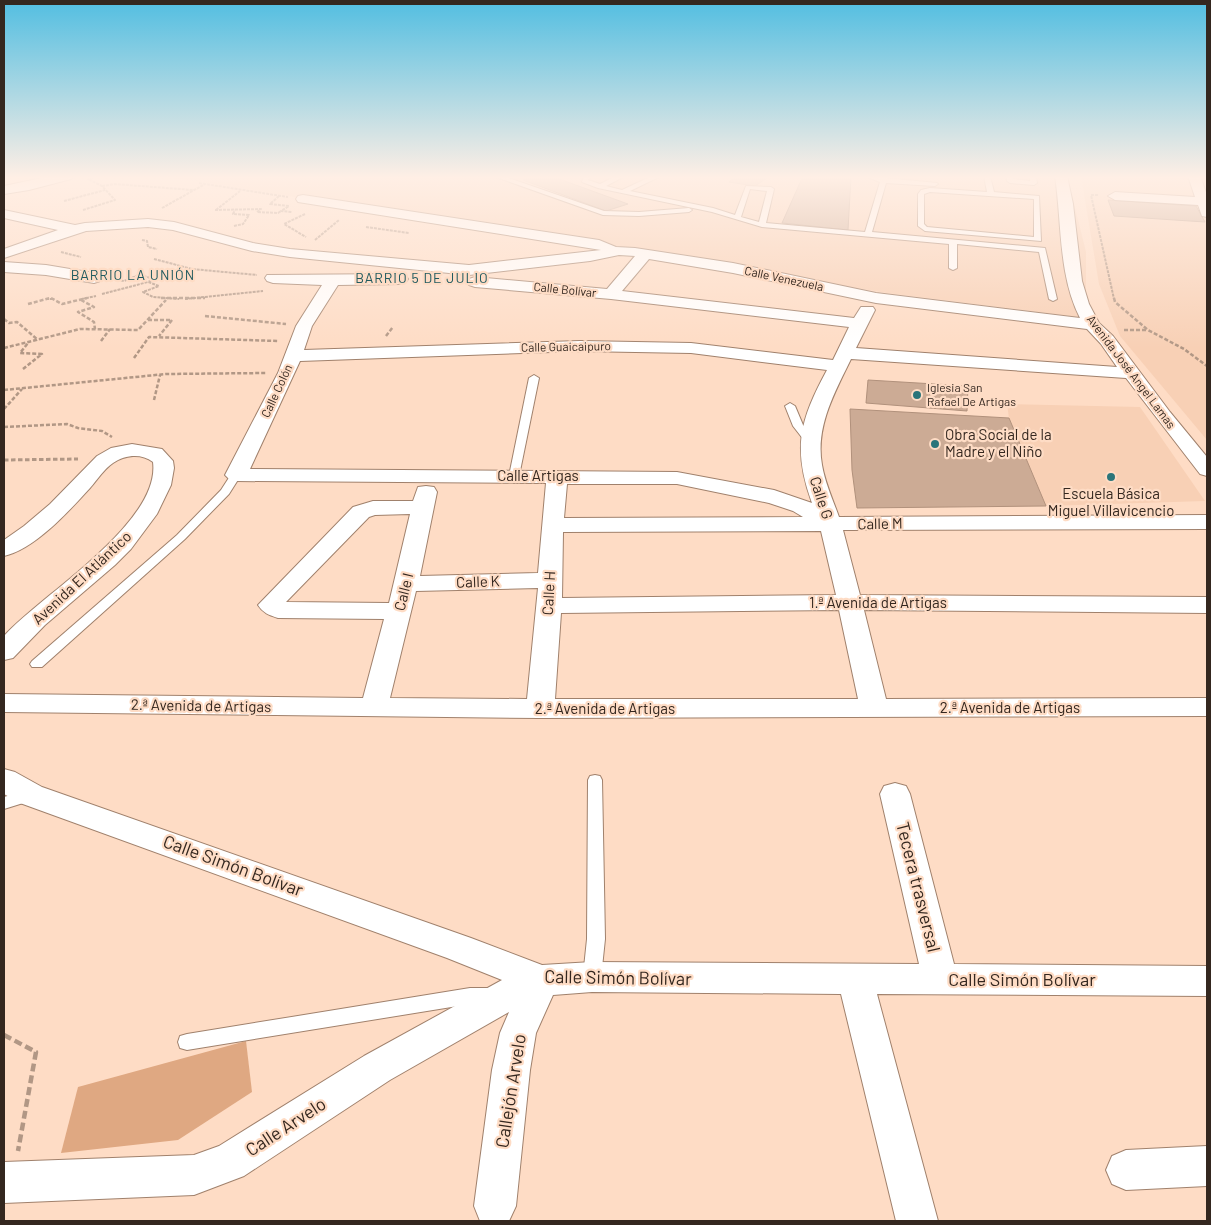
<svg xmlns="http://www.w3.org/2000/svg" width="1211" height="1225" viewBox="0 0 1211 1225" font-family="Barlow,sans-serif">
	<style>
		.built { fill: #f8d0b5 }
		.green { fill: #dfa882 }
		.building { fill: #ccab95; stroke: #b1917c }
		.lines { fill: none; stroke-linecap: round; stroke-linejoin: round }
		.service-casing { stroke: #a0816c; stroke-width: 2 }
		.minor-casing { stroke: #a0816c; stroke-width: 2 }
		.path-far3 { stroke: #b19785; stroke-width: 2; stroke-dasharray: 3 1; stroke-linecap: butt }
		.path-far2 { stroke: #b19785; stroke-width: 2.5; stroke-dasharray: 4 2; stroke-linecap: butt }
		.path-far1 { stroke: #b19785; stroke-width: 3; stroke-dasharray: 4.5 2.5; stroke-linecap: butt }
		.path { stroke: #b19785; stroke-width: 4.5; stroke-dasharray: 8 4; stroke-linecap: butt }
		.service { fill: #fff; fill-rule: evenodd }
		.minor { fill: #fff; fill-rule: evenodd }
		.poi-dot { fill: #2b757a; stroke: #fedcc5; stroke-width: 2 }
		.labels { text-anchor: middle; stroke-width: 4.5; stroke-linejoin: round; paint-order: stroke }
		.far-street-label { font-size: 12px; fill: #34271f; stroke: #fedcc5 }
		.far-poi-label { font-size: 12px; fill: #34271f; stroke: #fedcc5; text-anchor: start }
		.far-neighbourhood-label { font-size: 14px; letter-spacing: 1px; fill: #205a5f; stroke: #fedcc5 }
		.poi-label { font-size: 15px; fill: #34271f; stroke: #fedcc5; text-anchor: start }
		.street-label { font-size: 15px; fill: #34271f; stroke: #fedcc5 }
		.near-street-label { font-size: 18px; fill: #34271f; stroke: #fedcc5 }
	</style>
	<rect width="100%" height="100%" fill="#fedcc5"/>
	<!-- built -->
	<g class="built">
		<polygon points="156,176 1067,176 1086,252 1086,318 887,293 197,181"/>
		<polygon points="1081,176 1207,176 1207,440 1120,336 1099,284"/>
		<polygon points="1007,404 1140,407 1205,501 1046,506 1009,418"/>
	</g>
	<!-- green -->
	<polygon class="green" points="246,1041 252,1092 178,1140 61,1153 78,1087"/>
	<!-- building -->
	<g class="building">
		<polygon points="537,176 551,176 628,204 606,211 523,180"/>
		<polygon points="737,176 770,176 755,186 729,182"/>
		<polygon points="803,176 851,176 848,230 782,223"/>
		<polygon points="1108,200 1196,206 1205,222 1114,216"/>
		<polygon points="868,380 968,386 967,411 866,403"/>
		<polygon points="850,409 1009,418 1046,506 857,508 852,470"/>
	</g>
	<g class="lines">
		<!-- service casing -->
		<g class="service-casing">
			<g id="service">
				<polygon points="493,176 503,176 604,211 639,212 689,208 692,210 689,212 639,216 603,215"/>
				<path d="M 584,176 L 591,176 L 588,180 L 600,184 L 616,176 L 625,176 L 606,186 L 622,190 L 652,176 L 661,176 L 630,191 L 713,208 L 735,215 L 746,186 L 771,187 L 774,189 L 766,223 L 865,232 L 880,182 L 865,176 L 937,183 L 938,184 L 935,186 L 886,183 L 872,232 L 1045,248 L 1057,299 L 1053,301 L 1049,299 L 1039,252 L 957,244 L 957,268 L 953,270 L 949,268 L 949,244 L 762,227 L 712,212 L 598,188 L 582,182 ZM 750,189 L 767,191 L 759,222 L 741,217 Z"/>
				<path d="M 984,176 L 990,176 L 994,192 L 1039,196 L 1041,241 L 925,231 L 918,226 L 918,194 L 921,190 L 930,188 L 987,192 ZM 930,192 L 1034,199 L 1034,237 L 927,227 L 924,224 L 924,194 Z"/>
				<polygon points="1006,176 1012,176 1013,179 1030,181 1030,176 1036,176 1037,183 1034,185 1010,183 1007,181"/>
				<polygon points="534,375 539,378 519,476 514,479 509,476 529,378"/>
				<polygon points="790,403 795,406 803,425 816,442 815,444 807,444 793,426 785,406"/>
				<polygon points="236,472 241,475 229,494 185,539 42,667 32,667 30,664 32,661 177,535 221,490 232,473"/>
				<polygon points="595,775 600,776 602,780 605,939 601,977 598,982 592,985 586,982 583,977 587,939 588,780 590,776"/>
				<polygon points="31,789 36,791 39,795 36,799 4,809 4,797"/>
				<polygon points="470,988 489,988 495,990 498,996 495,1002 489,1004 470,1004 187,1050 180,1048 178,1042 180,1036 187,1034"/>
			</g>
		</g>
		<!-- minor casing -->
		<g class="minor-casing">
			<g id="minor">
				<polygon points="51,176 73,176 71,179 29,190 4,194 4,186"/>
				<path d="M 1055,176 L 1067,176 L 1073,204 L 1082,281 L 1089,304 L 1099,323 L 1113,336 L 1170,412 L 1207,457 L 1207,476 L 1200,474 L 1126,378 L 851,359 C 835,392 815,427 822,465 C 825,483 833,500 839,517 L 1207,515 L 1207,529 L 843,530 L 860,595 L 1207,597 L 1207,613 L 864,610 L 886,699 L 1207,698 L 1207,716 L 540,718 L 4,712 L 4,694 L 363,698 L 384,619 L 278,618 C 269,615 263,613 258,605 L 353,507 L 373,501 L 413,501 L 418,487 L 426,486 L 434,487 L 437,492 L 420,576 L 538,573 L 546,483 L 236,481 L 229,479 L 225,475 L 278,373 L 296,326 L 322,285 L 273,283 L 267,281 L 265,278 L 267,275 L 400,274 L 406,276 L 408,279 L 406,282 L 400,284 L 338,285 L 312,326 L 304,350 L 580,341 L 691,343 L 833,360 L 849,327 L 611,299 L 475,287 L 469,285 L 467,282 L 469,279 L 475,277 L 607,289 L 635,256 L 619,255 L 590,261 L 469,275 L 290,257 L 252,251 L 173,230 L 148,227 L 86,231 L 4,258 L 4,249 L 58,230 L 4,218 L 4,210 L 75,225 L 85,223 L 148,219 L 174,222 L 253,243 L 290,249 L 469,265 L 601,250 L 298,202 L 296,199 L 298,196 L 303,195 L 599,240 L 616,247 L 635,248 L 733,263 L 876,293 L 1080,318 C 1058,275 1062,223 1055,176 ZM 649,259 L 733,273 L 876,303 L 1087,329 L 1101,344 L 1117,367 L 856,348 L 875,310 L 873,307 L 861,307 L 854,318 L 622,291 ZM 580,351 L 691,353 L 827,370 C 800,420 792,448 812,503 L 774,490 L 677,472 L 250,469 L 300,361 ZM 567,484 L 677,484 L 769,503 L 793,511 L 803,517 L 564,518 ZM 410,514 L 389,603 L 286,602 L 369,517 L 375,515 ZM 821,531 L 836,595 L 562,598 L 563,532 ZM 538,588 L 527,699 L 390,698 L 416,591 ZM 839,610 L 858,699 L 555,699 L 561,613 Z"/>
				<polygon points="1188,176 1200,176 1207,195 1207,217 1202,216 1198,205 1115,200 1108,196 1115,192 1195,197"/>
				<polygon points="4,262 46,265 94,273 100,275 102,278 100,281 94,283 46,275 4,272"/>
				<path d="M 132,444 L 162,449 L 173,461 L 174,468 L 171,485 L 157,514 L 131,549 L 115,565 L 45,625 L 13,658 L 4,660 L 4,636 C 41,595 161,523 153,462 C 141,453 125,455 113,463 C 104,469 97,480 90,488 C 69,511 35,549 4,556 L 4,540 L 24,526 L 50,504 L 97,456 L 111,448 Z"/>
				<polygon points="4,769 15,772 42,787 471,938 542,965 592,962 919,964 880,794 884,786 895,783 906,786 910,794 954,964 1207,966 1207,996 877,994 938,1221 896,1221 841,994 592,992 553,995 536,1033 530,1070 516,1206 509,1221 480,1221 474,1206 492,1070 500,1033 509,1012 390,1080 244,1176 194,1195 4,1203 4,1162 194,1155 219,1146 364,1056 502,980 447,958 20,803 4,794"/>
				<polygon points="1207,1146 1207,1186 1126,1190 1112,1184 1106,1170 1112,1156 1126,1150"/>
			</g>
		</g>
		<!-- path-far3 -->
		<g class="path-far3">
			<polyline points="199,183 288,197"/>
			<polyline points="102,186 115,184 193,190"/>
			<polyline points="1098,195 1091,195 1114,299"/>
			<polyline points="279,196 270,204 289,206 281,211 292,212"/>
			<polyline points="64,201 105,190"/>
			<polyline points="162,208 205,184"/>
			<polyline points="83,210 115,200 102,186 88,179 97,176"/>
			<polyline points="215,210 261,209 257,212 278,213 281,211"/>
			<polyline points="216,210 240,191"/>
			<polyline points="305,214 284,224 306,237"/>
			<polyline points="234,226 243,224 249,215 233,214 235,210"/>
			<polyline points="366,227 409,233"/>
			<polyline points="142,240 147,241 148,247 157,249"/>
			<polyline points="315,240 339,220"/>
			<polyline points="61,252 81,257"/>
			<polyline points="154,259 192,269 257,275"/>
			<polyline points="109,278 124,281 139,275 155,279 148,282 159,286 143,292 153,297 179,299"/>
			<polyline points="102,294 148,282"/>
			<polyline points="46,299 54,299"/>
			<polyline points="82,299 96,296"/>
			<polyline points="185,299 263,291"/>
		</g>
		<!-- path-far2 -->
		<g class="path-far2">
			<polyline points="51,298 62,304 87,298"/>
			<polyline points="161,298 205,298"/>
			<polyline points="1114,298 1115,302 1148,330 1184,349 1207,366"/>
			<polyline points="81,300 94,307 78,312 94,322 95,329"/>
			<polyline points="28,304 50,298"/>
			<polyline points="205,316 286,324"/>
			<polyline points="4,319 9,323 17,322 38,340"/>
			<polyline points="148,320 172,320 159,336"/>
			<polyline points="1124,330 1148,330"/>
			<polyline points="386,336 393,327"/>
			<polyline points="101,341 110,329"/>
			<polyline points="4,348 80,329 138,330 166,300"/>
			<polyline points="134,358 149,337 279,341"/>
			<polyline points="23,369 42,354 20,353 28,343"/>
			<polyline points="4,390 166,374 267,373"/>
			<polyline points="154,400 160,375"/>
			<polyline points="4,409 22,389"/>
			<polyline points="4,427 67,424 78,428 102,431 112,437"/>
		</g>
		<!-- path-far1 -->
		<polyline class="path-far1" points="4,460 78,459"/>
		<!-- path -->
		<polyline class="path" points="4,1035 36,1052 18,1151"/>
		<!-- service -->
		<use href="#service" class="service"/>
		<!-- minor -->
		<use href="#minor" class="minor"/>
	</g>
	<!-- sky -->
	<linearGradient id="sky" x2="0" y2="1"><stop stop-color="#52bee1"/><stop offset="0.51" stop-color="#ffefe5"/><stop offset="1" stop-color="#ffefe5" stop-opacity="0"/></linearGradient>
	<rect width="1211" height="348" fill="url(#sky)"/>
	<!-- markers -->
	<g class="poi-dot">
		<circle cx="917" cy="395" r="5"/>
		<circle cx="935" cy="444" r="5"/>
		<circle cx="1111" cy="477" r="5"/>
	</g>
	<g class="labels">
		<!-- far-street labels -->
		<g class="far-street-label">
			<text transform="translate(784 279) rotate(12)" y="4">Calle Venezuela</text>
			<text transform="translate(565 290) rotate(6)" y="4">Calle Bolívar</text>
			<text transform="translate(566 347) rotate(-1)" y="4">Calle Guaicaipuro</text>
			<text transform="translate(1131 372) rotate(53)" y="4">Avenida José Angel Lamas</text>
			<text transform="translate(277 391) rotate(-65)" y="4">Calle Colón</text>
		</g>
		<!-- far-poi labels -->
		<g class="far-poi-label">
			<text x="927" y="392">Iglesia San<tspan x="927" dy="14">Rafael De Artigas</tspan></text>
		</g>
		<!-- far-neighbourhood labels -->
		<g class="far-neighbourhood-label">
			<text x="133" y="280">BARRIO LA UNIÓN</text>
			<text x="422" y="283">BARRIO 5 DE JULIO</text>
		</g>
		<!-- poi labels -->
		<g class="poi-label">
			<text x="945" y="440">Obra Social de la<tspan x="945" dy="17">Madre y el Niño</tspan></text>
			<text x="1111" y="499" text-anchor="middle">Escuela Básica<tspan x="1111" dy="17">Miguel Villavicencio</tspan></text>
		</g>
		<!-- street labels -->
		<g class="street-label">
			<text x="538" y="481">Calle Artigas</text>
			<text transform="translate(821 498) rotate(72)" y="5">Calle G</text>
			<text transform="translate(880 524) rotate(-1)" y="5">Calle M</text>
			<text transform="translate(82 578) rotate(-43)" y="5">Avenida El Atlántico</text>
			<text transform="translate(478 582) rotate(-2)" y="5">Calle K</text>
			<text transform="translate(404 592) rotate(-76)" y="5">Calle I</text>
			<text transform="translate(549 593) rotate(-87)" y="5">Calle H</text>
			<text x="878" y="608">1.ª Avenida de Artigas</text>
			<text transform="translate(201 706) rotate(1)" y="5">2.ª Avenida de Artigas</text>
			<text x="1010" y="713">2.ª Avenida de Artigas</text>
			<text x="605" y="714">2.ª Avenida de Artigas</text>
		</g>
		<!-- near-street labels -->
		<g class="near-street-label">
			<text transform="translate(233 866) rotate(20)" y="6">Calle Simón Bolívar</text>
			<text transform="translate(918 887) rotate(76)" y="6">Tecera trasversal</text>
			<text transform="translate(618 978) rotate(1)" y="6">Calle Simón Bolívar</text>
			<text x="1022" y="986">Calle Simón Bolívar</text>
			<text transform="translate(511 1091) rotate(-81)" y="6">Callejón Arvelo</text>
			<text transform="translate(286 1127) rotate(-33)" y="6">Calle Arvelo</text>
		</g>
	</g>
	<!-- border -->
	<rect width="1211" height="1225" fill="none" stroke="#34271f" stroke-width="10"/>
</svg>
